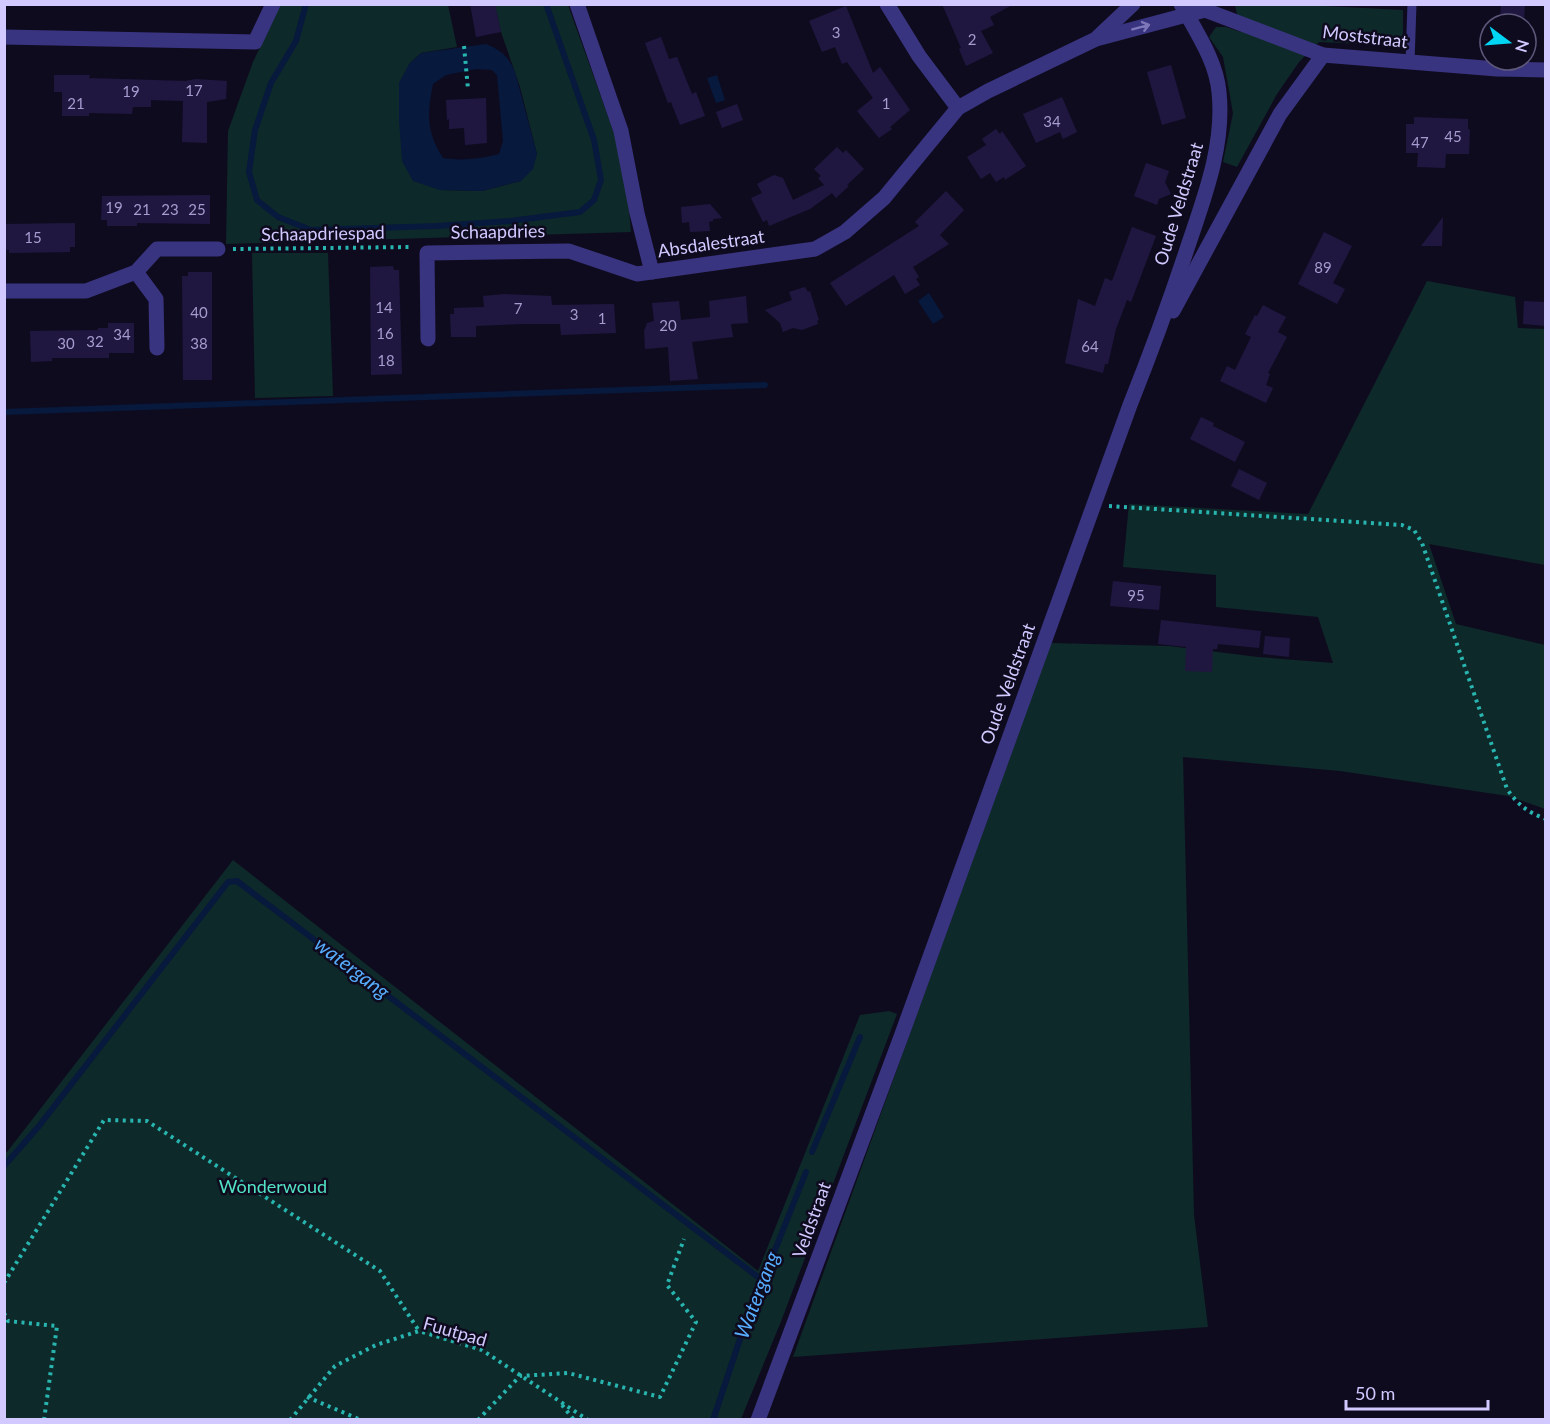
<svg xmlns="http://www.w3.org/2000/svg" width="1550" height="1424" viewBox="0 0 1550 1424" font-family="Lato,sans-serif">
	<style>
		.green { fill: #0e2929 }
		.water { fill: #07193c; fill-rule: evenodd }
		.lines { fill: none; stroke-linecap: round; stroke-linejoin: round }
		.stream { stroke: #07193c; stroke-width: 6 }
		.building { fill: #201740 }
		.path { stroke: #28b4af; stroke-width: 4; stroke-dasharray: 3 4.5; stroke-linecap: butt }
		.lane { stroke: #393480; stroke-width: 9 }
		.street { stroke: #393480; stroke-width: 15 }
		.oneway { stroke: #7d77b9 }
		.labels { text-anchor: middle; stroke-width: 5; stroke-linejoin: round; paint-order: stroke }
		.number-label { font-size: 15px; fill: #a59ccf }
		.street-label { font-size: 18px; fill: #d1c9ff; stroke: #0f0b1f }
		.park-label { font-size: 18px; fill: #51e3c2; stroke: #0f0b1f }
		.water-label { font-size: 20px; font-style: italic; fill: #57adff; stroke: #0f0b1f }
	</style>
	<rect width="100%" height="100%" fill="#0f0b1f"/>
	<!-- green -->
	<g class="green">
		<polygon points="280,5 448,5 457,47 421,53 409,64 440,190 482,191 521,181 537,154 520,87 501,32 495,5 568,5 619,147 627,186 631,232 226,244 228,131 253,62"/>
		<polygon points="1235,5 1305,5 1403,10 1403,46 1319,42 1299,62 1277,94 1237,167 1223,162 1233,113 1223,57 1209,37 1216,27 1226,27 1241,32"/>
		<polygon points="252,253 328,253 333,396 255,398"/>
		<polygon points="1427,281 1515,297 1518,328 1545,329 1545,565 1429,544 1456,624 1545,645 1545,809 1508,796 1340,771 1183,757 1194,1215 1208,1327 793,1357 1051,643 1169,646 1258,657 1333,663 1318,617 1216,607 1216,575 1123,567 1129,504 1308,514"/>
		<polygon points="233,860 758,1271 860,1015 889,1011 897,1014 782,1319 741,1419 5,1419 5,1152 7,1152"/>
	</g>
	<!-- water -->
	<g class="water">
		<path d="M 486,44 C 501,50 509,57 515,72 L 537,154 L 533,169 L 521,181 L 482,191 L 440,190 L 413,181 L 402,161 L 399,121 L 399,83 L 409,64 L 421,53 ZM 476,69 L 492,70 L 497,75 L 503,141 L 499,154 C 480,159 462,161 443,158 C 426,132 427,113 433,84 L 446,75 Z"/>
		<polygon points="717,75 725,100 716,103 707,78"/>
		<polygon points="929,293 944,317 933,324 918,301"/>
	</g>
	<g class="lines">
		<!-- stream -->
		<g class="stream">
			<polyline points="306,4 296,41 271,83 255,130 249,172 257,200 278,217 311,230 437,226 510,221 580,212 594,200 601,180 594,140 546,4"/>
			<polyline points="4,412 765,385"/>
			<polyline points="812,1152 860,1037"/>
			<polyline points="4,1166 39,1126 228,882 237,881 762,1280"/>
			<polyline points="713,1420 742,1333 806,1172"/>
		</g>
	</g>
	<!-- building -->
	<g class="building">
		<polygon points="470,4 495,4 501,32 476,37"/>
		<polygon points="942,4 1014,4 990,17 994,25 981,31 993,53 966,66 959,49 961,48"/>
		<polygon points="1501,4 1525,4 1524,21 1500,19"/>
		<polygon points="846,6 873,73 880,67 910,110 890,127 892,129 879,138 857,111 873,98 847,62 842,64 835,47 822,52 809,21"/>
		<polygon points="661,37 669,59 677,57 692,94 696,92 705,116 680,125 671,102 668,103 645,43"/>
		<polygon points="1171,65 1186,118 1162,125 1147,72"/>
		<polygon points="54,75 90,75 89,78 185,81 196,79 227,81 226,99 207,102 207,143 182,142 183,101 151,100 151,107 133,107 132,114 89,113 89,116 62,116 62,92 54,92"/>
		<polygon points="1062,97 1077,132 1063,139 1060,132 1036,143 1023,114"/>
		<polygon points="486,98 487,143 465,145 464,128 449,129 449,119 447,120 446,100"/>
		<polygon points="737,104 743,120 722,128 716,112"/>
		<polygon points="1414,117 1468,119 1468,129 1470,130 1469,154 1446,154 1445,168 1417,167 1418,153 1406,153 1406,124 1414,124"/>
		<polygon points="996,129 1000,134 1002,131 1026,166 1005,180 1004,177 996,182 990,173 981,179 967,157 986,145 982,139"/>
		<polygon points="837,147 843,153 846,150 864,169 847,185 849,186 836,198 832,193 810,209 769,226 767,220 763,222 751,198 762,193 757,184 774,175 783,178 793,200 824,185 818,178 821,176 814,169"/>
		<polygon points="1146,163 1169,171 1165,182 1171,194 1159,199 1157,205 1134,196"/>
		<polygon points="946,191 964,210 940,235 949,244 913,267 919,277 916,279 920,285 905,294 894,275 846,306 830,283 919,226 915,222"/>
		<polygon points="210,195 210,224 137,223 137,226 107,226 107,220 101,220 102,196"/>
		<polygon points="710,204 722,218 713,219 713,221 709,222 710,231 690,232 689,222 682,223 681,207"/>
		<polygon points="1443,217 1442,246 1421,246"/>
		<polygon points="75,223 75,247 70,247 70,252 9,253 9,250 4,250 4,224"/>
		<polygon points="1132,227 1156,236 1131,302 1127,300 1116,329 1108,364 1105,364 1103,373 1065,363 1078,299 1095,306 1105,278 1112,281"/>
		<polygon points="1324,232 1352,246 1333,283 1345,289 1337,304 1298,284"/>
		<polygon points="393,266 394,270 399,270 402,374 371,375 370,267"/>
		<polygon points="188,272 212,272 212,380 183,380 182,276 188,276"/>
		<polygon points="805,287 808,292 810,291 814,304 819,320 817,321 818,324 802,330 793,328 783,332 780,323 765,310 792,300 789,292"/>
		<polygon points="504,294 551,296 552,305 614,304 616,333 561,335 560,324 521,324 476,326 476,337 451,337 450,314 454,314 454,308 484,307 483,296"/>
		<polygon points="746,296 748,323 731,324 733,337 692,342 698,379 670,381 668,347 645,349 644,331 647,323 654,321 652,303 679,301 681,320 710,317 709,301"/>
		<polygon points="1524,301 1545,302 1545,326 1523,324"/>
		<polygon points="1263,305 1286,317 1278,332 1287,337 1268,373 1270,374 1266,385 1273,388 1266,403 1220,381 1227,366 1235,370 1251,337 1245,334 1255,315 1257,316"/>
		<polygon points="108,323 134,323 134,353 109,353 109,358 52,358 52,361 31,362 30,331 98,330 98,328 108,328"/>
		<polygon points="1201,417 1214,423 1213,426 1245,442 1235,462 1190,439"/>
		<polygon points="1239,469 1267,483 1259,500 1231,486"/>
		<polygon points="1113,581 1161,586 1159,610 1110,606"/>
		<polygon points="1161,620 1261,631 1259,648 1218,644 1217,649 1213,649 1212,672 1185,671 1186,647 1158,644"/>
		<polygon points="1265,636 1290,638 1289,657 1263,654"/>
	</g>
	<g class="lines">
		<!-- path -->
		<g class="path">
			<polyline points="464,46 468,89"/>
			<polyline points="233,249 412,247"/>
			<path d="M 1109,506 L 1402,525 L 1414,530 L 1422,543 L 1507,789 C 1518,805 1527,812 1546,819"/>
			<polyline points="4,1283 104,1120 147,1121 380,1271 419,1331"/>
			<polyline points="4,1313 8,1321 57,1326 44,1420"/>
			<polyline points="307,1397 361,1420"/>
			<polyline points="562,1405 574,1420"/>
			<polyline points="290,1420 335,1366 376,1345 419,1331 482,1350 588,1420"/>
			<polyline points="478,1420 520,1376 568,1373 660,1397 696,1322 667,1285 684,1239"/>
		</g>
		<!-- lane -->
		<polyline class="lane" points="1410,62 1412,4"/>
		<!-- street -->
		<g class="street">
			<polyline points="577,4 621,131 637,213 652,272"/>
			<polyline points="887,4 919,56 958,108"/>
			<polyline points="4,37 255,42 273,4"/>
			<polyline points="1098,37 1133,4"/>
			<polyline points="136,272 156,299 157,348"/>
			<polyline points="4,291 86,291 136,272 157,249 218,249"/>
			<polyline points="1173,311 1280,114 1323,55"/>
			<polyline points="428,339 427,253 569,251 637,274 815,249 845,232 884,198 958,108 988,91 1096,39 1205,10 1323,55 1497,69 1546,70"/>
			<path d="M 758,1420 L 902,1034 L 1130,405 C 1150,355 1168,306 1185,255 C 1202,203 1225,148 1219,92 C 1216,60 1196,32 1181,4"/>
		</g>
	</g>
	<!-- one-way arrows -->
	<defs><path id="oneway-shaft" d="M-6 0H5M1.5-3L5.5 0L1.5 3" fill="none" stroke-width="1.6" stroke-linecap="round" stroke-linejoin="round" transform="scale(1.5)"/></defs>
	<use class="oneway" href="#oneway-shaft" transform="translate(1141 27) rotate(-15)"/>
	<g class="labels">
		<!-- number labels -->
		<g class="number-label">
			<text x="836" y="38">3</text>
			<text x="972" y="45">2</text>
			<text x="194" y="96">17</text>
			<text x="131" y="97">19</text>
			<text x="76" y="109">21</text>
			<text x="886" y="109">1</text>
			<text x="1052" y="127">34</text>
			<text x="1453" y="142">45</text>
			<text x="1420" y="148">47</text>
			<text x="114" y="213">19</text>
			<text x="142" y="215">21</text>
			<text x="170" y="215">23</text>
			<text x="197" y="215">25</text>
			<text x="33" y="243">15</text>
			<text x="1323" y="273">89</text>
			<text x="384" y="313">14</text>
			<text x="518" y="314">7</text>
			<text x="199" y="318">40</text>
			<text x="574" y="320">3</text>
			<text x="602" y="324">1</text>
			<text x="668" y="331">20</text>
			<text x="385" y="339">16</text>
			<text x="122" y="340">34</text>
			<text x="95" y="347">32</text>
			<text x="66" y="349">30</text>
			<text x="199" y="349">38</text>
			<text x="1090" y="352">64</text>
			<text x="386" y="366">18</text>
			<text x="1136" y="601">95</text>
		</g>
		<!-- street labels -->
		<g class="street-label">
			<text transform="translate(1365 37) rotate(7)" y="6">Moststraat</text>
			<text transform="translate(1179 204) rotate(-73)" y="6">Oude Veldstraat</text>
			<text transform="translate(498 232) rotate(-1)" y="6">Schaapdries</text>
			<text transform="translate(323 234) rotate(-1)" y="6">Schaapdriespad</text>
			<text transform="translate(711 244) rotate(-8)" y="6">Absdalestraat</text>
			<text transform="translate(1008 684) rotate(-70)" y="6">Oude Veldstraat</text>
			<text transform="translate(812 1220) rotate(-70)" y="6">Veldstraat</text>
			<text transform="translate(455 1332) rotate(16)" y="6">Fuutpad</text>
		</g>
		<!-- park labels -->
		<g class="park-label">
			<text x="273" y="1193">Wonderwoud</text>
		</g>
		<!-- water labels -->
		<g class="water-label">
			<text transform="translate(352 968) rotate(37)" y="7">watergang</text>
			<text transform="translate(757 1295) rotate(-69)" y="7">Watergang</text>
		</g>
	</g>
	<!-- border -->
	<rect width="1550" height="1424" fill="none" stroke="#d1c9ff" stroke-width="12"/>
	<!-- north arrow -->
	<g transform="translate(1508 42) rotate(106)"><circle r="28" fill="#0f0b1f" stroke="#5d5779" stroke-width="1.5"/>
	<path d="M0-4.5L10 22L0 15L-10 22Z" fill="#00d6f4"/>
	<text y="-9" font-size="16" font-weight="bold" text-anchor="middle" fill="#d1c9ff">N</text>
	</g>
	<!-- scale -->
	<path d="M1346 1400v9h142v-9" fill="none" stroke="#d1c9ff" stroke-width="3"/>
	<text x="1355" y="1400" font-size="18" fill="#d1c9ff" stroke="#0f0b1f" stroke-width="4.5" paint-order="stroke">50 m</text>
</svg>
